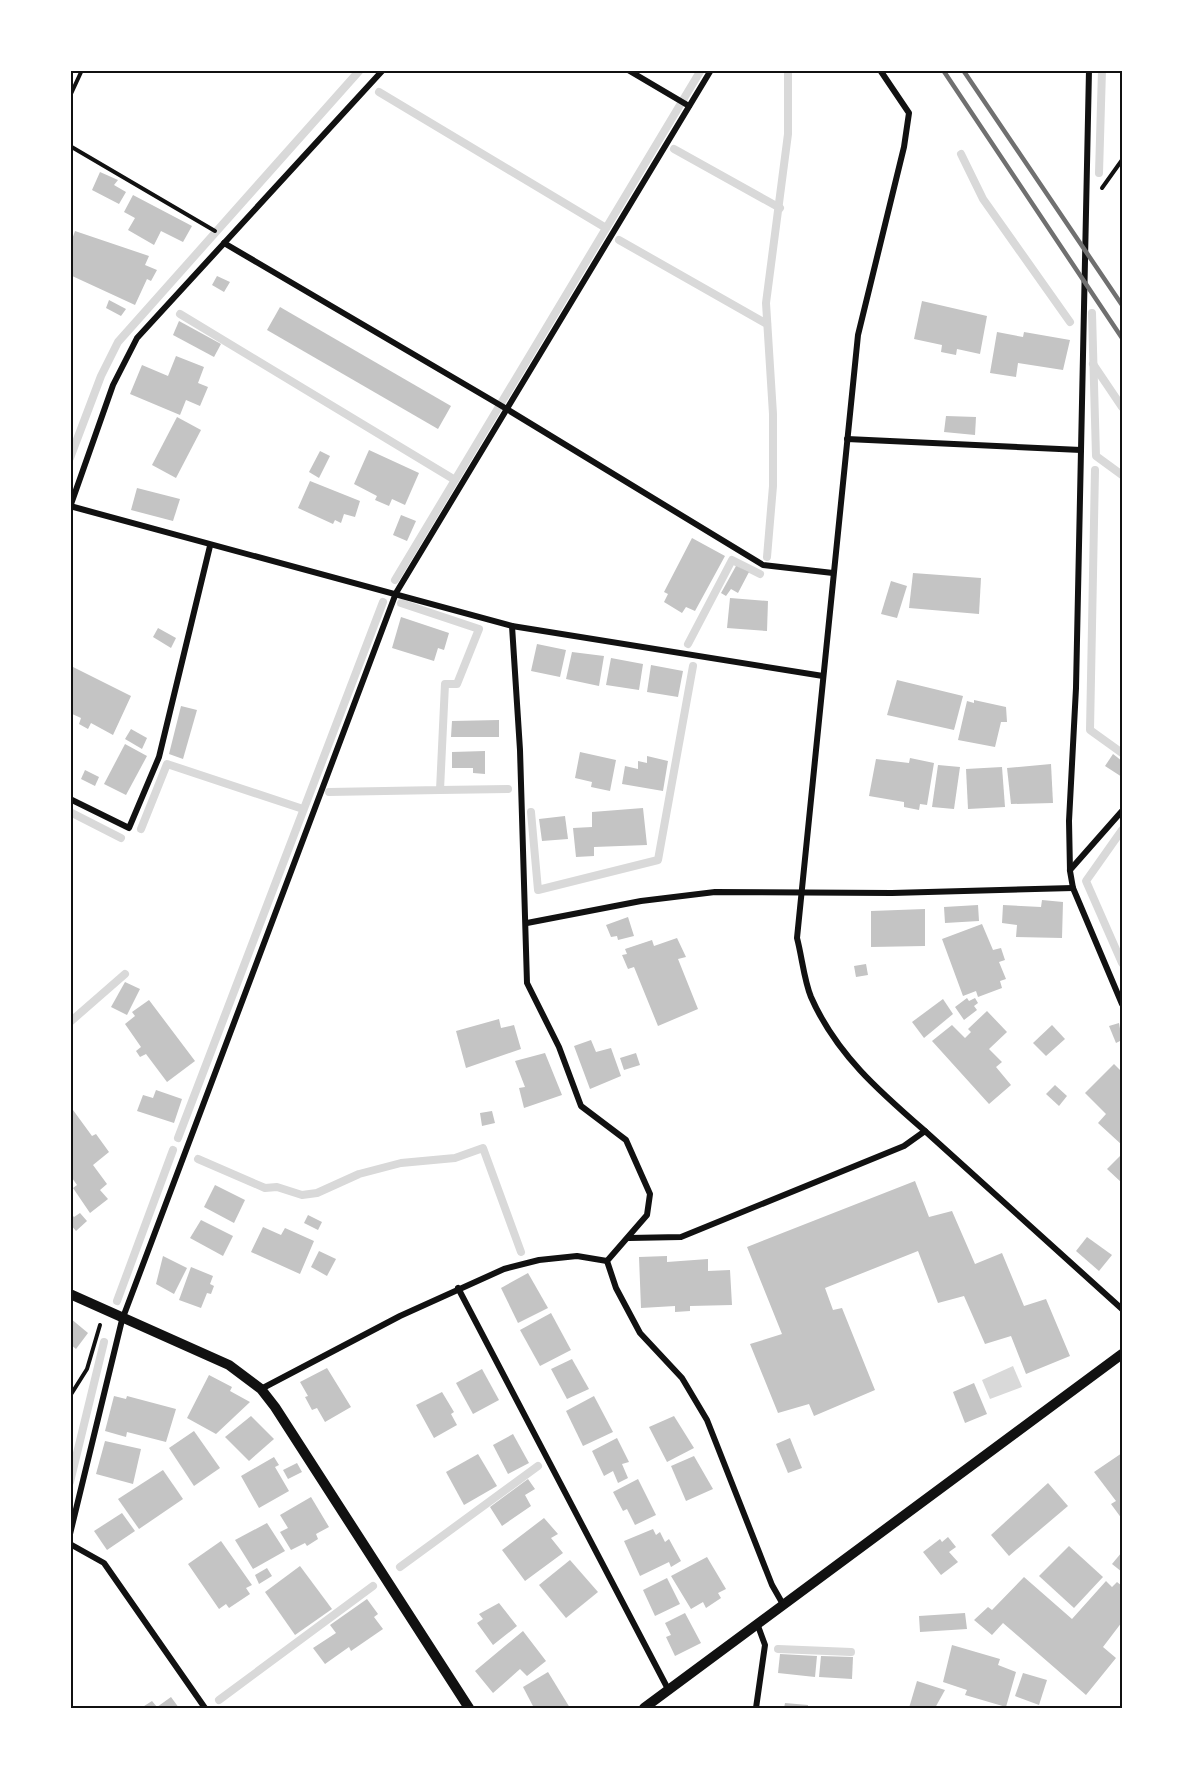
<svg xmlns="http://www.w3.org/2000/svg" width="1193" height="1779" viewBox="0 0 1193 1779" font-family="Karla,sans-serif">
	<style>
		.water { fill: #d9d9d9 }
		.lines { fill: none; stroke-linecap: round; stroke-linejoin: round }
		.stream { stroke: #d9d9d9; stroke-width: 8 }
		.building { fill: #c4c4c4 }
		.path { stroke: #111; stroke-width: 4 }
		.minor { stroke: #111; stroke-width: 6 }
		.tertiary { stroke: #111; stroke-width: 10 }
		.rail { stroke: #707070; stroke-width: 4.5 }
		.neatline { fill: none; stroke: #111; stroke-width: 2 }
	</style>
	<rect width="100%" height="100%" fill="#fff"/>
	<!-- water -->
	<polygon class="water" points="1013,1366 1022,1387 990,1399 982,1380"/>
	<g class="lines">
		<!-- stream -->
		<g class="stream">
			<polyline points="379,92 606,228"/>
			<polyline points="674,149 780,208"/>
			<polyline points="961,154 983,199 1070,322"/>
			<polyline points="1099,173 1102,70"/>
			<polyline points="619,240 767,324"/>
			<polyline points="1092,313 1096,456 1122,475"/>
			<polyline points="180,314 455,480"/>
			<polyline points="1093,364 1122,407"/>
			<polyline points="70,458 101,376 118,342 360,70"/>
			<polyline points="1095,470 1090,730 1122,753"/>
			<polyline points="767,557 773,486 773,414 766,303 788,134 788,70"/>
			<polyline points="395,580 701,70"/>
			<polyline points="688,644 732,560 760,574"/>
			<polyline points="440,790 508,789"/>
			<polyline points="329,792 440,790 445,684 457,684 479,629 401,603"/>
			<polyline points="70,812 121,838"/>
			<polyline points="531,812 538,890 658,860 693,666"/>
			<polyline points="141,829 167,764 303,809"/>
			<polyline points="1122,830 1086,881 1122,963"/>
			<polyline points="70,1022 125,974"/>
			<polyline points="178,1138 383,602"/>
			<polyline points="198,1159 265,1188 277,1187 302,1195 317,1193 359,1174 401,1163 455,1158 483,1148 521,1252"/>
			<polyline points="117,1301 173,1150"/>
			<polyline points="70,1482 104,1342"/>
			<polyline points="400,1567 538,1466"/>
			<polyline points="778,1649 851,1652"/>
			<polyline points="219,1700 373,1586"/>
		</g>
	</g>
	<!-- building -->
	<g class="building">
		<polygon points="100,172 118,180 114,185 126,192 119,204 92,190"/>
		<polygon points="133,195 192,226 183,242 161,231 154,245 128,230 135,218 124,212"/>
		<polygon points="75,231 149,256 145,265 157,270 151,281 147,279 135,305 70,275 70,245"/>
		<polygon points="217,276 230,282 224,292 212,285"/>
		<polygon points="109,300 126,309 121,316 106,308"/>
		<polygon points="922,301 987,316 980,354 957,349 956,355 941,352 942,345 914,339"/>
		<polygon points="280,307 451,406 438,429 267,330"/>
		<polygon points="179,321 221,344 214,357 173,335"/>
		<polygon points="997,332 1023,337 1024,332 1070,340 1063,370 1018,363 1016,377 990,373"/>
		<polygon points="176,356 204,367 198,383 208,387 200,406 186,400 180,415 130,394 142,365 168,376"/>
		<polygon points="946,416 976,417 975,435 944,432"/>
		<polygon points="177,417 201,430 176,478 152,465"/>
		<polygon points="369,450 419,473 405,505 392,499 389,506 375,500 377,496 354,484"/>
		<polygon points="320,451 330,456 319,478 309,472"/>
		<polygon points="310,481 360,501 355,517 344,514 341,523 335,520 333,524 298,508"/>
		<polygon points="137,488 180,499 173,521 131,510"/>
		<polygon points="401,515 416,521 407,541 393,535"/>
		<polygon points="692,538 725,556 695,611 686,607 682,613 664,602 668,594 664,592"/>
		<polygon points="736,566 749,572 738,593 731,589 726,596 721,593"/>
		<polygon points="913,573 981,578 979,614 909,608"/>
		<polygon points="891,581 907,586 897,618 881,614"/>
		<polygon points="730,598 768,601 767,631 727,628"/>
		<polygon points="401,617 449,633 444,650 438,648 434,661 392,648"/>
		<polygon points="158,628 176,638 171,648 153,637"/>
		<polygon points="537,644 566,650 560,677 531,671"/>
		<polygon points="572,652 604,656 599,686 566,679"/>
		<polygon points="611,658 643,664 639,690 606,685"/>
		<polygon points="651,665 683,671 678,697 647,692"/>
		<polygon points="73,667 131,696 113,735 91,723 88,729 79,724 81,718 70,713"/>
		<polygon points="897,680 963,696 954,730 887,715"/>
		<polygon points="974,700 1006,707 1007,722 1001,722 995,747 958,740 967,701 974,703"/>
		<polygon points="181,706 197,710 183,759 169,754"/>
		<polygon points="499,720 499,737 451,737 452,721"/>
		<polygon points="131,729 147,738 142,749 125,739"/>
		<polygon points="125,744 147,756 126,795 104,784"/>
		<polygon points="485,751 485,774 473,773 473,768 452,768 452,752"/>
		<polygon points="580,752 616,760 610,791 591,787 592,782 575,778"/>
		<polygon points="1113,754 1122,761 1122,777 1105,766"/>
		<polygon points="647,756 668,761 663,791 622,784 625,766 638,769 638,761 647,763"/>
		<polygon points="910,758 934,763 927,805 920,804 919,810 904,807 904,802 869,796 876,759 909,763"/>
		<polygon points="1051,764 1053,803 1011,804 1007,768"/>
		<polygon points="938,765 960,767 954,809 932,807"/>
		<polygon points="1002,767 1005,807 968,809 966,769"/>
		<polygon points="85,770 99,777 95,786 81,779"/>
		<polygon points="643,808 647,845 594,847 594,856 576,857 573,828 592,827 592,812"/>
		<polygon points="565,816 568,839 542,841 539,819"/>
		<polygon points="1042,900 1063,902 1062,938 1016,937 1017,925 1002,923 1003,905 1041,907"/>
		<polygon points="978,905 979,921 945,923 944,907"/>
		<polygon points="925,909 925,946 871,947 871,911"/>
		<polygon points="628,917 634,936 618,940 617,936 611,937 606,925"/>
		<polygon points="982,924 993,950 1001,948 1005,960 999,962 1006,979 1000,981 1002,988 978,997 976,991 963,996 942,939"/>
		<polygon points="677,938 686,957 678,959 698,1009 658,1026 634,967 628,969 622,955 627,954 625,949 652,940 654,946"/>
		<polygon points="866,964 868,975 856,977 854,966"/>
		<polygon points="125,982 140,989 127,1015 111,1007"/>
		<polygon points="967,998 969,1001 975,998 978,1003 974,1006 977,1010 964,1020 955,1007"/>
		<polygon points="943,999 953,1014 924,1038 912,1022"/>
		<polygon points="149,1000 195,1061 167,1082 146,1054 140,1057 136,1051 141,1047 125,1024 135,1016 132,1012"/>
		<polygon points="987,1011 1007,1032 989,1049 1002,1062 996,1067 1011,1085 989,1104 932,1041 952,1025 965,1038 971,1032 968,1029"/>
		<polygon points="499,1019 501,1028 514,1025 521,1049 466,1068 456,1031"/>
		<polygon points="1119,1023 1122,1040 1116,1043 1109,1026"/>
		<polygon points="1052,1025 1065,1039 1046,1056 1033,1043"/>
		<polygon points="591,1040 596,1052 611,1048 621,1076 590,1089 574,1046"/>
		<polygon points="545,1053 562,1095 524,1108 519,1088 525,1087 515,1061"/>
		<polygon points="636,1053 640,1065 624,1070 620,1058"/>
		<polygon points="1114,1064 1122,1072 1122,1145 1098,1123 1106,1114 1085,1093"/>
		<polygon points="1055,1085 1067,1096 1059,1106 1046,1094"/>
		<polygon points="156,1090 182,1099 174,1123 137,1111 143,1095 153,1098"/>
		<polygon points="73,1110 92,1136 96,1134 109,1152 93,1165 107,1184 100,1190 108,1199 90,1213 73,1188 77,1185 70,1175 70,1112"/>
		<polygon points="492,1111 495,1123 482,1126 480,1113"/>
		<polygon points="1122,1154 1122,1183 1107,1169"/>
		<polygon points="915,1181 929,1217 952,1211 975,1264 1002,1253 1024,1306 1046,1299 1070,1356 1026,1374 1011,1336 985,1344 964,1296 938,1303 918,1251 825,1288 833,1310 842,1308 875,1390 814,1416 809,1404 778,1413 750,1344 782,1334 747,1247"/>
		<polygon points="215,1185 245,1200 234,1223 204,1207"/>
		<polygon points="70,1213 74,1217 80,1213 87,1221 76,1231 70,1224"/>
		<polygon points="308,1215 322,1222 318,1230 304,1223"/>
		<polygon points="201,1220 233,1236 223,1256 190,1238"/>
		<polygon points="263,1227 281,1235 285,1228 314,1241 300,1274 251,1252"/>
		<polygon points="1087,1237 1112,1255 1099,1271 1076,1251"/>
		<polygon points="319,1251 336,1259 327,1276 311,1267"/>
		<polygon points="163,1256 187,1268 174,1294 156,1284"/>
		<polygon points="667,1256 667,1262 708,1259 708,1271 730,1270 732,1305 690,1306 690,1311 675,1312 675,1306 641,1308 639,1257"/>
		<polygon points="191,1267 213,1276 210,1284 214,1286 211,1294 207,1293 201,1308 179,1300"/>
		<polygon points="528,1273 548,1308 518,1323 501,1288"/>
		<polygon points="551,1313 571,1350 540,1366 520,1330"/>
		<polygon points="70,1318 88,1333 76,1349 70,1344"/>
		<polygon points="572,1359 589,1389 567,1399 551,1369"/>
		<polygon points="327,1368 351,1407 325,1422 317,1408 312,1410 305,1397 308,1396 300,1382"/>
		<polygon points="482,1369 499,1400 473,1414 456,1383"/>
		<polygon points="209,1375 232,1387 230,1391 250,1402 216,1434 187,1418"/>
		<polygon points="974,1383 987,1414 965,1423 953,1392"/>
		<polygon points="442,1392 454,1412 451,1414 457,1425 434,1438 416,1405"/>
		<polygon points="114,1396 126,1399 127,1396 176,1409 166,1442 127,1432 126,1437 105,1431"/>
		<polygon points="594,1396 613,1432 583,1446 566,1411"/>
		<polygon points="251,1416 274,1439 249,1461 225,1437"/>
		<polygon points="674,1416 694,1448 667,1462 649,1427"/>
		<polygon points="194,1431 220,1468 194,1486 169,1448"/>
		<polygon points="513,1434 529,1463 508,1474 493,1445"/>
		<polygon points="617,1438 629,1462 622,1464 628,1478 618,1483 613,1471 604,1476 592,1451"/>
		<polygon points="790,1438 802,1468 788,1473 776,1444"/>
		<polygon points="105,1441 141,1449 133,1484 96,1474"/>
		<polygon points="1122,1453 1122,1519 1111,1504 1116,1501 1094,1472"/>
		<polygon points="478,1454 497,1486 464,1505 446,1472"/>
		<polygon points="694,1456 713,1489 686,1501 671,1466"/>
		<polygon points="274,1457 279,1465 275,1467 289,1491 259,1508 241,1476"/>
		<polygon points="297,1463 302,1472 288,1479 283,1470"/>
		<polygon points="163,1470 183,1499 139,1529 118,1499"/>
		<polygon points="528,1479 535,1489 525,1495 531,1506 502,1526 490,1507"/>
		<polygon points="638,1479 656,1515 635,1525 627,1509 623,1511 613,1492"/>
		<polygon points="1048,1483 1068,1506 1009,1556 991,1535"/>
		<polygon points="311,1497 329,1527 316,1534 318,1539 307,1546 305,1543 291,1550 280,1532 288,1528 280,1515"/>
		<polygon points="122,1513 135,1531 107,1550 94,1531"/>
		<polygon points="544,1518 558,1534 551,1538 563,1553 525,1581 502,1550"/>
		<polygon points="267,1523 285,1551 253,1569 235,1540"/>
		<polygon points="653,1529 656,1535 660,1532 665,1542 669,1539 681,1561 671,1567 669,1562 640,1576 624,1541"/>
		<polygon points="948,1537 956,1547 949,1552 958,1562 941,1575 923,1552 940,1539 942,1542"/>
		<polygon points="221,1541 252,1585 246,1588 250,1594 229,1608 226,1604 219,1609 188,1564"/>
		<polygon points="1069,1546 1103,1577 1074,1608 1039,1576"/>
		<polygon points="1122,1552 1122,1572 1112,1564"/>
		<polygon points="707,1557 726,1589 718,1593 721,1598 706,1608 703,1602 691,1609 671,1576"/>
		<polygon points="570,1560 598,1592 566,1618 539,1585"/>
		<polygon points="300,1566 332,1609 295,1635 265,1592"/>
		<polygon points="267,1568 272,1576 259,1584 255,1575"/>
		<polygon points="1024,1577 1072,1619 1106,1581 1112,1587 1117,1582 1122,1586 1120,1594 1122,1596 1122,1622 1103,1647 1116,1658 1086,1695 1003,1623 992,1635 974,1620 988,1607 992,1610"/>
		<polygon points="667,1578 680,1604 655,1616 643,1590"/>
		<polygon points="367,1599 378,1614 374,1617 383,1629 351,1651 349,1647 325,1664 313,1648 336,1633 330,1625"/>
		<polygon points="499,1603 517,1626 493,1645 477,1623 483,1619 479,1614"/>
		<polygon points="685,1613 701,1643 675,1656 666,1637 671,1635 665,1623"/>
		<polygon points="965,1613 967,1629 920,1632 919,1616"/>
		<polygon points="523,1631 546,1661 527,1676 520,1669 493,1693 475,1671"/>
		<polygon points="952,1645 1000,1659 998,1665 1016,1672 1006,1707 965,1695 967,1690 943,1682"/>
		<polygon points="780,1654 817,1656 815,1677 778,1673"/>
		<polygon points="821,1656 853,1657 852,1679 819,1677"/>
		<polygon points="548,1672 570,1708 534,1708 523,1687"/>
		<polygon points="1023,1673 1047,1680 1039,1705 1015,1696"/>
		<polygon points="917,1681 945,1690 935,1708 909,1708"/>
		<polygon points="171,1697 179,1708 141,1708 152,1701 157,1707"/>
		<polygon points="785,1703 808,1705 808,1708 784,1708"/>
	</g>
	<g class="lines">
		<!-- path -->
		<g class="path">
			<polyline points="70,96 82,70"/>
			<polyline points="70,146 215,231"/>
			<polyline points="1102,188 1122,160"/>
			<polyline points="70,1396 87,1369 100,1325"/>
		</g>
		<!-- minor -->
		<g class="minor">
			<polyline points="628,70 689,106"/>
			<path d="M 880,70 L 909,113 L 904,147 L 858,335 L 797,938 C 802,957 804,980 811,997 C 836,1054 880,1092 925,1131"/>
			<polyline points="1089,70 1076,688 1069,821 1070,871 1073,888 1122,1004"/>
			<polyline points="224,243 500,405 763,565 833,573"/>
			<polyline points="847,439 1081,450"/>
			<polyline points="70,506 512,626 520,750 527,983 559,1047 581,1106 626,1140 650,1194 647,1215 607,1261 616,1288 640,1333 682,1378 707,1420 772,1585 784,1606"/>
			<polyline points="70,507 113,385 137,338 383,70"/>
			<polyline points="512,626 823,676"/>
			<polyline points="70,799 129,828 159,757 210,546"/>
			<polyline points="1070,870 1122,811"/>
			<polyline points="527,923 641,901 715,892 892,893 1073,888"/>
			<polyline points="629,1238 681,1237 904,1146 925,1131 1122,1309"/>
			<polyline points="458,1288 668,1689"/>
			<polyline points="261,1389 400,1316 504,1269 539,1260 577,1256 607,1261"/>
			<polyline points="70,1534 122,1320 396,593 711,70"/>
			<polyline points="70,1544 104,1563 205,1708"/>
			<polyline points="756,1708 765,1645 758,1626"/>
		</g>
		<!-- tertiary -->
		<g class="tertiary">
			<polyline points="70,1294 229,1365 261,1389 275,1407 469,1708"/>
			<polyline points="644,1708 1122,1354"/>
		</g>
		<!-- rail -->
		<g class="rail">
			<polyline points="943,70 1122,338"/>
			<polyline points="963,70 1122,305"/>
		</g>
	</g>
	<!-- border -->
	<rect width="1193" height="1779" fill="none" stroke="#ffffff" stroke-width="144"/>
	<rect x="72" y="72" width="1049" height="1635" class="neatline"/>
</svg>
